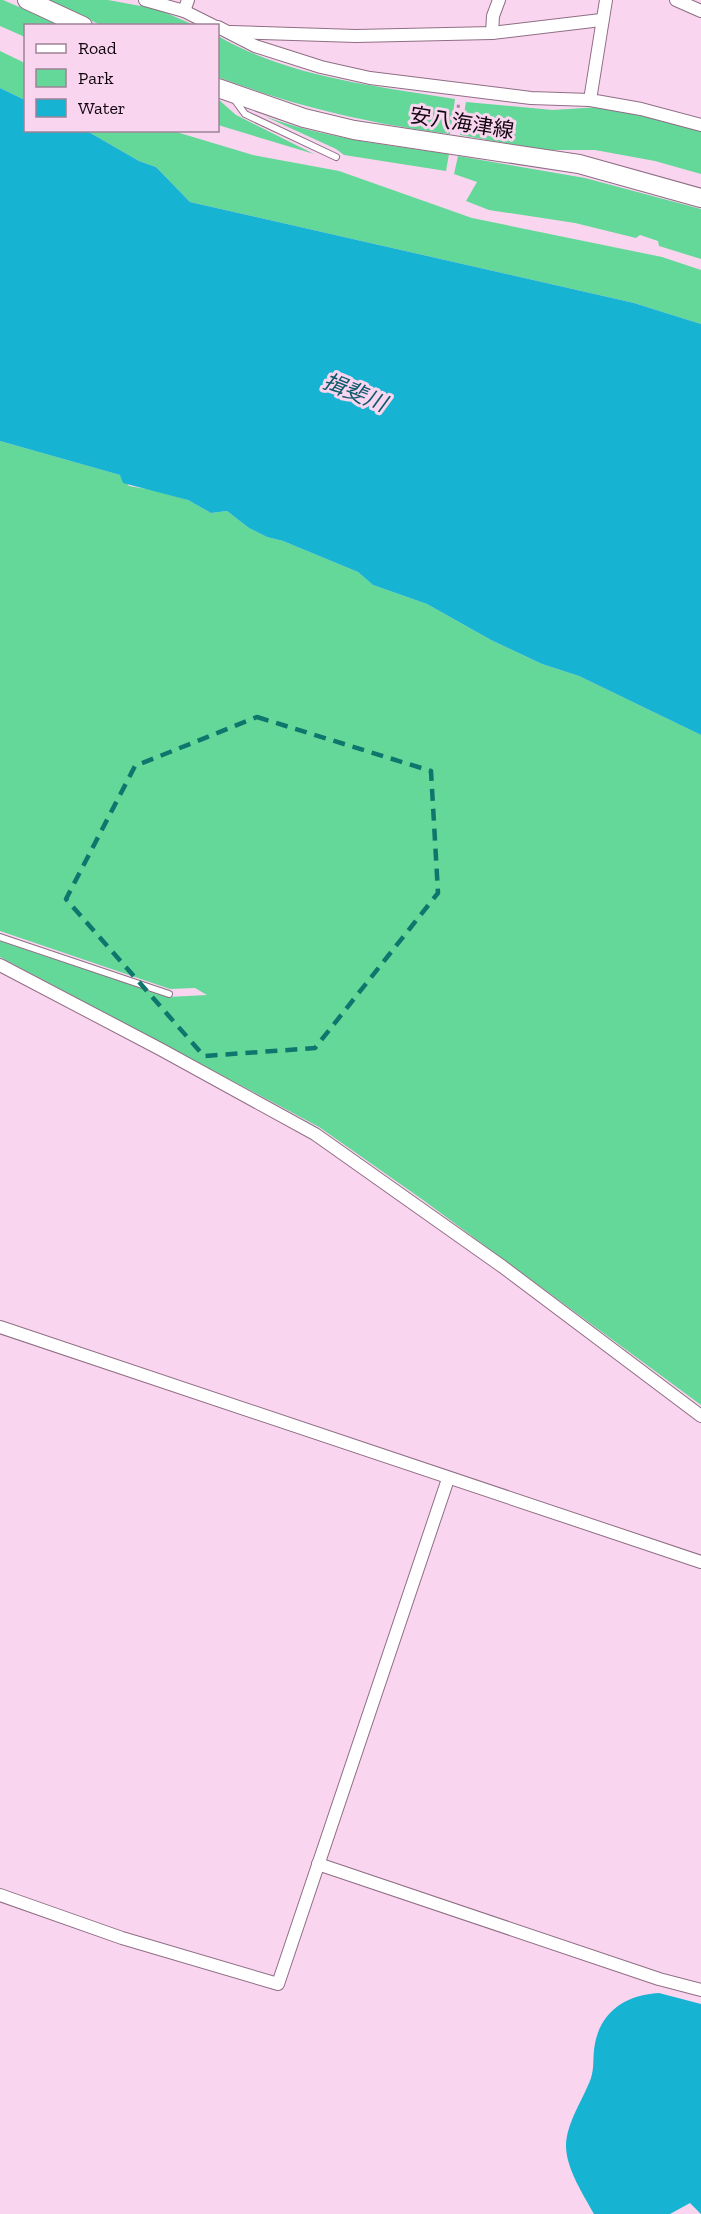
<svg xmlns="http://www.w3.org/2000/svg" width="701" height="2214" viewBox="0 0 701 2214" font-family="'Zilla Slab','Noto Sans JP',serif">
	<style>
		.green { fill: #64d898 }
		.water { fill: #16b3d2 }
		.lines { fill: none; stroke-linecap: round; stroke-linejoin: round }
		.service-casing { stroke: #8f6e85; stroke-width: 8 }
		.minor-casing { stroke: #8f6e85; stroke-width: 14 }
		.secondary-casing { stroke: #8f6e85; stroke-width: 20 }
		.path { stroke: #a4899c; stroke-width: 3; stroke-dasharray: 3 4.5; stroke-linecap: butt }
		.service { stroke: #fff; stroke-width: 6 }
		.minor { stroke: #fff; stroke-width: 12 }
		.secondary { stroke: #fff; stroke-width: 18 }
		.marked { fill: none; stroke: #0f766e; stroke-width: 4.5; stroke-dasharray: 12 8; stroke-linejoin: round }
		.labels { text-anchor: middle; stroke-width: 6; stroke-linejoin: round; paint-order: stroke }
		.street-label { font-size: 21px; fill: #120710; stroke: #fad5ef }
		.water-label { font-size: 22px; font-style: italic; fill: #0c5a6b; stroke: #fad5ef }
	</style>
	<rect width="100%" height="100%" fill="#fad5ef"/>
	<!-- green -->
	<g class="green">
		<polygon points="0,0 3,0 61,25 26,26 25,37 0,26"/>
		<polygon points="45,0 108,0 157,9 194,25 101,25"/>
		<path d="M 218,36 C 289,77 375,86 455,99 L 450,134 C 367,123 297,107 218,77 Z"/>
		<polygon points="0,51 25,63 25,100 0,88"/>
		<polygon points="218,99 236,115 314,154 218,125"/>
		<polygon points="466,102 553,110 600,107 678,124 701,132 701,174 655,161 595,150 544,150 460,135"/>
		<path d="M 264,116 C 324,138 386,145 449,154 L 446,171 L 344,155 L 336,149 Z"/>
		<polygon points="87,131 173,131 253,155 339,171 472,218 662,257 701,270 701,324 634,303 190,202 156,167 139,161"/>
		<polygon points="458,156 585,178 701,209 701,259 659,246 658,241 640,235 636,238 575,223 489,210 466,201 477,182 454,174"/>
		<polygon points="0,441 120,475 129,486 164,492 188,500 211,513 227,511 249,528 267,537 283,541 358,572 373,585 427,604 491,640 542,664 579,676 701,735 701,1405 423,1200 319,1127 0,957 0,941 168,997 207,995 195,988 170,989 0,931"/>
	</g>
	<!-- water -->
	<g class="water">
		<polygon points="0,88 25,100 26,130 87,131 139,161 156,167 190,202 634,303 701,324 701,735 579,676 542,664 491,640 427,604 373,585 358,572 283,541 267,537 249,528 227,511 211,513 188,500 123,483 120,475 0,441"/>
		<path d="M 659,1993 L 701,2004 L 701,2214 L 690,2203 L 670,2214 L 594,2214 C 583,2194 567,2170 566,2147 C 566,2123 583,2100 591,2078 C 594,2069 593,2059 594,2050 C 598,2014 623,1995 659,1993 Z"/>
	</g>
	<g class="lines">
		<!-- service casing -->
		<g class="service-casing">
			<g id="service">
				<polyline points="234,99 245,114 336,157"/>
				<polyline points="0,937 169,994"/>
			</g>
		</g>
		<!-- minor casing -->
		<g class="minor-casing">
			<g id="minor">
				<polyline points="145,0 184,11 188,0"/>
				<polyline points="606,0 590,100 641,109 701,125"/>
				<polyline points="676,0 701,11"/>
				<polyline points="184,11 214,26"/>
				<polyline points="218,27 255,46 321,67 370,78 531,98 590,100"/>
				<polyline points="231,32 356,36 492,33 601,20"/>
				<polyline points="492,33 493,16 499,0"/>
				<polyline points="0,965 160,1049 315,1134 503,1267 701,1416"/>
				<polyline points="0,1327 701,1562"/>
				<polyline points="318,1864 659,1979 701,1990"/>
				<polyline points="0,1895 122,1938 278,1984 448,1479"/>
			</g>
		</g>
		<!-- secondary casing -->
		<g class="secondary-casing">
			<g id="secondary">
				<polyline points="27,0 83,26"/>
				<polyline points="218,88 304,118 354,130 579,164 701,198"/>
			</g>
		</g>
		<!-- path -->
		<polyline class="path" points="455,130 459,101"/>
		<!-- service -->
		<use href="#service" class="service"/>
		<!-- minor -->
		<use href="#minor" class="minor"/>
		<!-- secondary -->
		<use href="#secondary" class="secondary"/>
	</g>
	<!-- marked area -->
	<path class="marked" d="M 257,717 L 431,771 L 438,893 L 315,1048 L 204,1056 L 66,899 L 135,766 Z"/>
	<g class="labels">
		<!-- street labels -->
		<g class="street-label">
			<text transform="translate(462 123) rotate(9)" y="7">安八海津線</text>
		</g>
		<!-- water labels -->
		<g class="water-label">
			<text transform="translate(355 392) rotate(22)" y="8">揖斐川</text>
		</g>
	</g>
	<!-- legend -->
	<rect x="24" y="24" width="195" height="108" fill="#fad5ef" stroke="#9d8396" stroke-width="1.5"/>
	<rect x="36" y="44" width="30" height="9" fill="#ffffff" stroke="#9d8396" stroke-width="1.5"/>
	<text x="78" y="54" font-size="18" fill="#120710">Road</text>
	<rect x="36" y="69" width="30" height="18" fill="#64d898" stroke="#9d8396" stroke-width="1.5"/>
	<text x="78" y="84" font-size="18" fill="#120710">Park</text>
	<rect x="36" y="99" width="30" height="18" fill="#16b3d2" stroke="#9d8396" stroke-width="1.5"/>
	<text x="78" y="114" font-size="18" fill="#120710">Water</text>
</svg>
